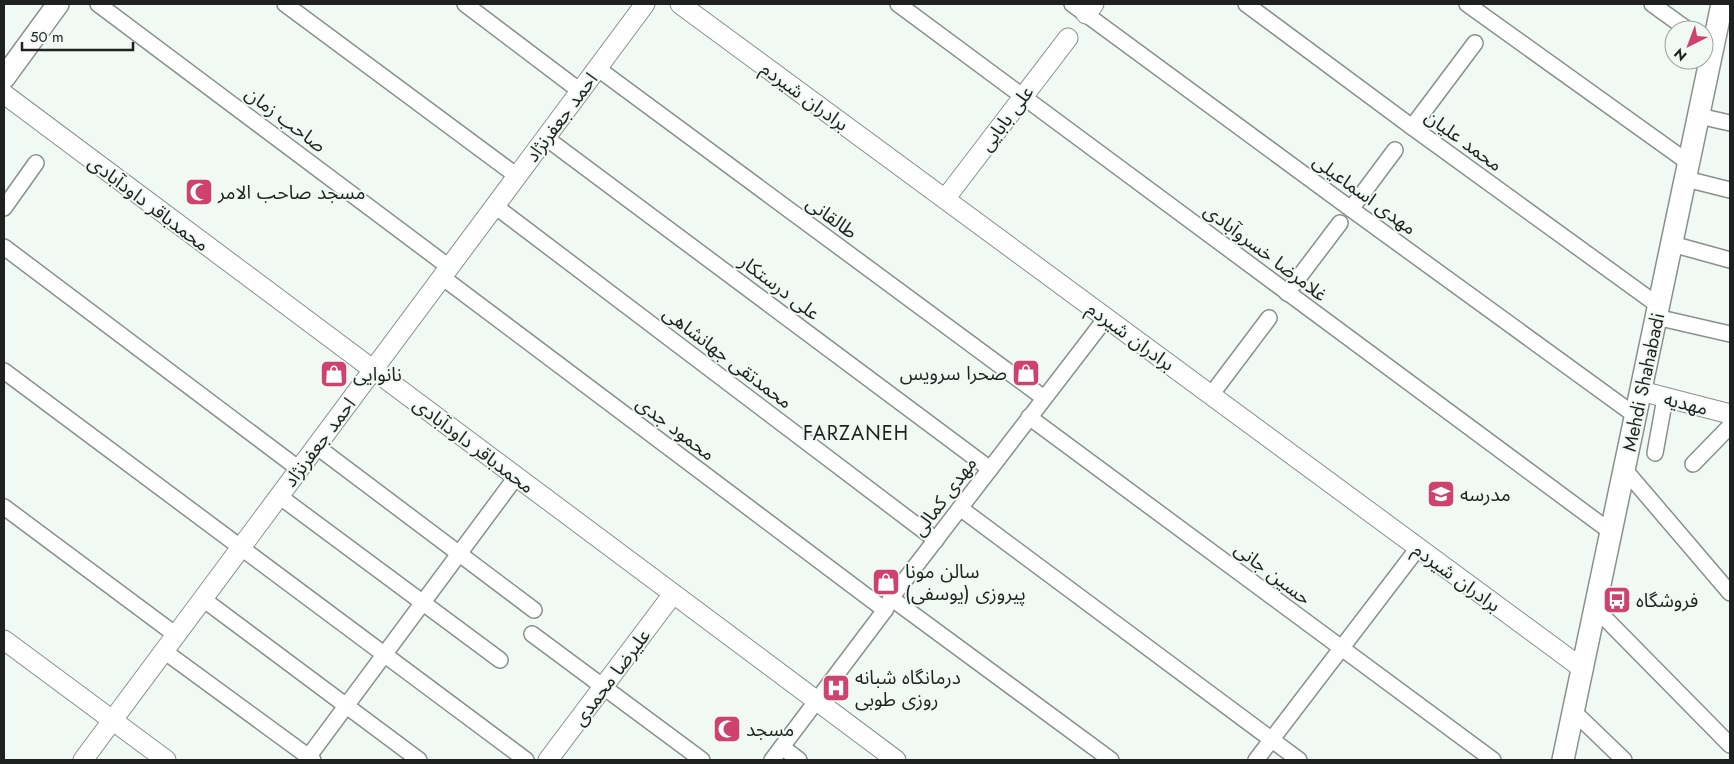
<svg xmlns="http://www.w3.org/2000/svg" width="1734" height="764" viewBox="0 0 1734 764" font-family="Jost,'Noto Sans Arabic',sans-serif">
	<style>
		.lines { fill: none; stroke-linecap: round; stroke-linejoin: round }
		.minor-casing { stroke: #89918b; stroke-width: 18 }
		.tertiary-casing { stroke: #89918b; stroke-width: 21 }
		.secondary-casing { stroke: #89918b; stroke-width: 24 }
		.minor { stroke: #fff; stroke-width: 15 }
		.tertiary { stroke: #fff; stroke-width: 19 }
		.secondary { stroke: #fff; stroke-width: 21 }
		.labels { text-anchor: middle; stroke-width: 4; stroke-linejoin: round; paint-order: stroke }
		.street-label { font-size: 19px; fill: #1e211f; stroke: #f1f9f4 }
		.poi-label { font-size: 19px; fill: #1e211f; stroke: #f1f9f4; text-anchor: start }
		.neighbourhood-label { font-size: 20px; letter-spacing: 1px; fill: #1e211f; stroke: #f1f9f4 }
	</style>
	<rect width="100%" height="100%" fill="#f1f9f4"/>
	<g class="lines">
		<!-- minor casing -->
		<g class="minor-casing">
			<g id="minor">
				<polyline points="98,4 449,267"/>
				<polyline points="285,4 517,176"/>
				<polyline points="465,4 580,91"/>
				<polyline points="898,4 1611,532"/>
				<polyline points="1072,4 1351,209 1636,416"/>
				<polyline points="1246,4 1412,127 1659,306"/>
				<polyline points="1467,4 1689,163"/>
				<polyline points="1652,4 1688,30"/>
				<polyline points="597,68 1044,398"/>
				<polyline points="1699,116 1730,123"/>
				<polyline points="1412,127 1475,43"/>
				<polyline points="546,138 990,469"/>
				<polyline points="1686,179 1730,190"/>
				<polyline points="495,206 936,540"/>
				<polyline points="4,208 36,163"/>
				<polyline points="1351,209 1395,150"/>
				<polyline points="1672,244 1730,260"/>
				<polyline points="4,247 299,469"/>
				<polyline points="442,277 885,610"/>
				<polyline points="1287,293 1340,223"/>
				<polyline points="1656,317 1730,334"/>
				<polyline points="4,371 526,760"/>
				<polyline points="1211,395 1269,318"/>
				<polyline points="1029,417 1493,760"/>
				<polyline points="316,446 534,610"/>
				<polyline points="1655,453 1665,398"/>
				<polyline points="1693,464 1730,426"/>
				<polyline points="1625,470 1730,593"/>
				<polyline points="279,496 500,660"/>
				<polyline points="4,507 176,635"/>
				<polyline points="960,508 1299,760"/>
				<polyline points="891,598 1111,760"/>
				<polyline points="203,599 419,760"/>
				<polyline points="1595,608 1730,745"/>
				<polyline points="532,634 702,760"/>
				<polyline points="164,651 313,760"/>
				<polyline points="1574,712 1624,760"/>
				<polyline points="782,747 799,760"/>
				<polyline points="306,760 516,477"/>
				<polyline points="772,760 885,610 891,598 1106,318"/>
				<polyline points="1256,760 1418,548"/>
			</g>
		</g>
		<!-- tertiary casing -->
		<g class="tertiary-casing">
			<g id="tertiary">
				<polyline points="680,4 1583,669"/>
				<polyline points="1086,14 1094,4"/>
				<polyline points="4,94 896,760"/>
				<polyline points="945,199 1068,38"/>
				<polyline points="1641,391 1730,414"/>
				<polyline points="4,640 166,760"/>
				<polyline points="83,760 645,4"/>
				<polyline points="548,760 673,594"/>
			</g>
		</g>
		<!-- secondary casing -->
		<g class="secondary-casing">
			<g id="secondary">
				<polyline points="4,78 58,4"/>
				<polyline points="1563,760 1722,4"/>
			</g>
		</g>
		<!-- minor -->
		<use href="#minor" class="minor"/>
		<!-- tertiary -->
		<use href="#tertiary" class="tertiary"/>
		<!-- secondary -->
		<use href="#secondary" class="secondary"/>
	</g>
	<!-- icons -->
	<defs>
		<g id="mosque-square" transform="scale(1.4375)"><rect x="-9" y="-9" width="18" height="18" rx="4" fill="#cf416e" stroke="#f1f9f4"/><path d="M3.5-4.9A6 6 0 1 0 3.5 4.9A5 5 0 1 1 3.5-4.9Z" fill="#fff"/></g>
		<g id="shop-square" transform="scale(1.4375)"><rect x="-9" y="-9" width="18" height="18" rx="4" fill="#cf416e" stroke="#f1f9f4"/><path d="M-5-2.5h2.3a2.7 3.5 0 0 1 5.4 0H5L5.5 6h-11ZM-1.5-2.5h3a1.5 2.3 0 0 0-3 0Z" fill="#fff"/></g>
		<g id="school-square" transform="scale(1.4375)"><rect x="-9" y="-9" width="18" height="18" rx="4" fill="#cf416e" stroke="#f1f9f4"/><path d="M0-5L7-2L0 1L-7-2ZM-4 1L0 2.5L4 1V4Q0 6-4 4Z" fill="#fff"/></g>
		<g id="bus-square" transform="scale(1.4375)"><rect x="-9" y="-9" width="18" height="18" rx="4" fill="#cf416e" stroke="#f1f9f4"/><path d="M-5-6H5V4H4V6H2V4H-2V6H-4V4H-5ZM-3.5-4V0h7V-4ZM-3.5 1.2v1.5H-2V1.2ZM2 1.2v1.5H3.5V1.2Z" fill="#fff"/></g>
		<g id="hospital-square" transform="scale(1.4375)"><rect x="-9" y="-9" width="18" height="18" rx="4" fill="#cf416e" stroke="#f1f9f4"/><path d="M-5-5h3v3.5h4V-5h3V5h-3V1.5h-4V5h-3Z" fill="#fff"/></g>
	</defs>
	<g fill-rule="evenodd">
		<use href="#mosque-square" x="199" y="192"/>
		<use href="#shop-square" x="1026" y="373"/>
		<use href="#shop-square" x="334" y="374"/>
		<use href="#school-square" x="1441" y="494"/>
		<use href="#shop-square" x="886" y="582"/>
		<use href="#bus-square" x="1617" y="600"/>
		<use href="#hospital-square" x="836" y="688"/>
		<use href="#mosque-square" x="727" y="729"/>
	</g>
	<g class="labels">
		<!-- street labels -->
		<g class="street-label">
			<text transform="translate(805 96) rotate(36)" y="7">برادران شیردم</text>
			<text transform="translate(561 117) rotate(-53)" y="7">احمد جعفرنژاد</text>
			<text transform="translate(1006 118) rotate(-53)" y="7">علی بابایی</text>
			<text transform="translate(286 119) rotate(37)" y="7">صاحب زمان</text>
			<text transform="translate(1464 140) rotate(36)" y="7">محمد علیان</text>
			<text transform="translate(1365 194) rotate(36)" y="7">مهدی اسماعیلی</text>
			<text transform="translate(149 203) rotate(37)" y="7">محمدباقر داودآبادی</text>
			<text transform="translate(832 217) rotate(36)" y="7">طالقانی</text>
			<text transform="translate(1266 252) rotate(37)" y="7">غلامرضا خسروآبادی</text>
			<text transform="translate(780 287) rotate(37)" y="7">علی درستکار</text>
			<text transform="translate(1131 336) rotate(36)" y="7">برادران شیردم</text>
			<text transform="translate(728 357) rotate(37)" y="7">محمدتقی جهانشاهی</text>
			<text transform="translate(1643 382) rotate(-78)" y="7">Mehdi Shahabadi</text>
			<text transform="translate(1686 403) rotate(14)" y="7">مهدیه</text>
			<text transform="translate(676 428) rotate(37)" y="7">محمود جدی</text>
			<text transform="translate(319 442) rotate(-53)" y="7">احمد جعفرنژاد</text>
			<text transform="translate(474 445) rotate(37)" y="7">محمدباقر داودآبادی</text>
			<text transform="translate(944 496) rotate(-53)" y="7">مهدی کمالی</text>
			<text transform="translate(1273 573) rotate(37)" y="7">حسین جانی</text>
			<text transform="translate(1457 577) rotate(36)" y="7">برادران شیردم</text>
			<text transform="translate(611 677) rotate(-53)" y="7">علیرضا محمدی</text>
		</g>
		<!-- poi labels -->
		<g class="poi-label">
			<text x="218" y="199">مسجد صاحب الامر</text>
			<text x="1007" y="380" text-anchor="end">صحرا سرویس</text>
			<text x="353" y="381">نانوایی</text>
			<text x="1460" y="501">مدرسه</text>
			<text x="905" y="578">سالن مونا<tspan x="905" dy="22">پیروزی (یوسفی)</tspan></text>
			<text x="1636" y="607">فروشگاه</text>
			<text x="855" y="684">درمانگاه شبانه<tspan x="855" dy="22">روزی طوبی</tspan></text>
			<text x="746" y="736">مسجد</text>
		</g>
		<!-- neighbourhood labels -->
		<g class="neighbourhood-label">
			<text x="856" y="440">FARZANEH</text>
		</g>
	</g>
	<!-- border -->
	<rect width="1734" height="764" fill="none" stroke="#1e211f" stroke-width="10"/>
	<!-- north arrow -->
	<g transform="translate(1689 45) rotate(222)"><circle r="24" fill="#f1f9f4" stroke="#9da39f"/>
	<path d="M0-4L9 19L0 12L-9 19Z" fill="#cf416e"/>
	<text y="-8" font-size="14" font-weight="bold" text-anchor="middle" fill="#1e211f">N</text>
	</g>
	<!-- scale -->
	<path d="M22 42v8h111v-8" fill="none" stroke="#1e211f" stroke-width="2.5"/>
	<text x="30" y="42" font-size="15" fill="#1e211f" stroke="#f1f9f4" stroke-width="4" paint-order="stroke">50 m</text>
</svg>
